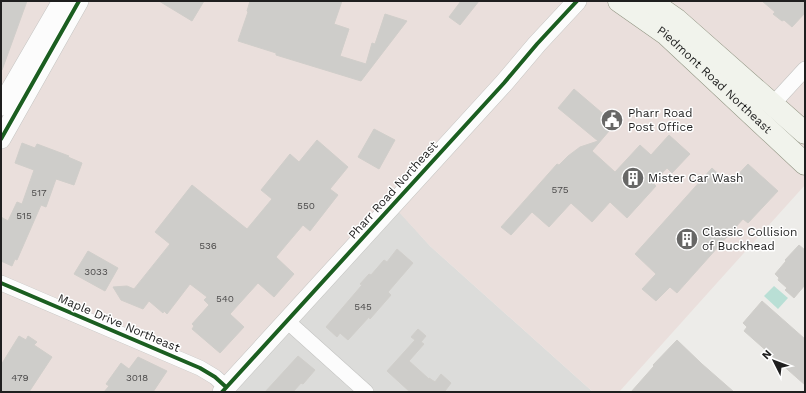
<svg xmlns="http://www.w3.org/2000/svg" width="806" height="393" viewBox="0 0 806 393" font-family="'Work Sans',sans-serif">
	<style>
		.residential { fill: #dcdcda }
		.commercial { fill: #eadfdc }
		.pitch { fill: #b9dfd5 }
		.building { fill: #cecdca; stroke: #d0ceca }
		.lines { fill: none; stroke-linecap: round; stroke-linejoin: round }
		.minor-casing { stroke: #c4c4c2; stroke-width: 16 }
		.tertiary-casing { stroke: #c4c4c2; stroke-width: 20 }
		.secondary-casing { stroke: #919583; stroke-width: 23 }
		.minor { stroke: #fcfcfc; stroke-width: 15 }
		.tertiary { stroke: #fcfcfc; stroke-width: 19 }
		.secondary { stroke: #f1f3ec; stroke-width: 22 }
		.cycleway-casing { stroke: #fff; stroke-width: 6 }
		.cycleway { stroke: #1b5e20; stroke-width: 4 }
		.labels { text-anchor: middle; stroke-width: 3; stroke-linejoin: round; paint-order: stroke }
		.number-label { font-size: 10px; fill: #4b4a4a }
		.street-label { font-size: 12px; fill: #1f1f1f; stroke: #fff }
		.poi-label { font-size: 12px; fill: #1f1f1f; stroke: #fff; text-anchor: start }
	</style>
	<rect width="100%" height="100%" fill="#edece9"/>
	<!-- residential -->
	<polygon class="residential" points="396,208 430,246 593,392 223,392"/>
	<!-- commercial -->
	<polygon class="commercial" points="1,1 805,1 805,185 619,392 593,392 430,246 396,209 223,392 1,392"/>
	<!-- pitch -->
	<polygon class="pitch" points="774,286 788,298 778,309 764,296"/>
	<!-- building -->
	<g class="building">
		<polygon points="1,1 27,1 2,70 1,69"/>
		<polygon points="159,1 204,1 192,21"/>
		<polygon points="250,1 342,1 334,24 349,29 340,56 366,64 372,43 375,44 385,14 407,21 361,81 276,55 276,53 238,41 248,12 247,11"/>
		<polygon points="461,1 479,1 460,25 449,17"/>
		<polygon points="762,1 805,1 805,13 792,27 784,20 782,21 773,14 775,12"/>
		<polygon points="574,89 615,124 592,151 615,172 640,145 651,155 669,135 690,154 672,173 667,168 653,183 656,186 627,218 610,202 592,222 571,203 549,227 532,212 511,235 501,227 557,164 559,165 568,156 580,147 598,141 558,108"/>
		<polygon points="374,129 395,140 379,169 358,157"/>
		<polygon points="317,140 348,167 330,189 338,195 310,231 303,225 276,257 294,274 274,297 258,283 230,314 244,327 220,353 192,329 194,326 192,324 209,305 204,300 207,297 190,284 167,314 164,311 163,313 149,301 143,309 121,300 113,287 127,286 134,289 170,244 155,232 192,185 247,229 272,199 261,190 290,154 299,162"/>
		<polygon points="22,143 35,148 37,144 69,156 68,157 82,163 74,185 56,179 46,207 41,205 17,260 15,259 12,266 1,261 1,217 8,221 17,202 22,204 34,170 15,163"/>
		<polygon points="748,164 778,191 748,223 743,219 677,293 670,287 656,301 642,289 656,274 635,254 712,168 729,184"/>
		<polygon points="799,245 805,250 805,285 794,298 785,290 787,288 778,280 779,278 775,274 786,261 785,260"/>
		<polygon points="397,249 413,263 388,292 391,295 370,319 369,317 348,340 340,333 337,337 326,327 362,285 360,284 369,274 371,275 384,260 387,262"/>
		<polygon points="88,251 118,268 105,291 74,274"/>
		<polygon points="762,301 805,339 805,385 744,331 747,327 743,323"/>
		<polygon points="418,329 426,336 421,342 424,344 409,361 429,379 429,378 435,382 441,374 451,383 445,391 447,392 410,392 387,371 415,340 411,337"/>
		<polygon points="19,336 26,340 28,336 37,342 34,345 52,357 29,392 1,392 1,365"/>
		<polygon points="677,340 702,364 734,392 631,392 654,366 653,365"/>
		<polygon points="298,356 315,370 303,384 301,383 293,392 265,392"/>
		<polygon points="138,357 167,371 153,392 104,392 109,386 106,384 121,363 129,369"/>
	</g>
	<g class="lines">
		<!-- minor casing -->
		<g class="minor-casing">
			<g id="minor">
				<polyline points="772,105 805,69"/>
				<polyline points="1,283 200,368 215,377 226,387"/>
				<polyline points="287,321 366,392"/>
			</g>
		</g>
		<!-- tertiary casing -->
		<g class="tertiary-casing">
			<g id="tertiary">
				<polyline points="1,106 62,1"/>
				<polyline points="1,139 79,1"/>
				<polyline points="222,392 504,83 537,44 577,1"/>
			</g>
		</g>
		<!-- secondary casing -->
		<g class="secondary-casing">
			<g id="secondary">
				<path id="s1" d="M 619,1 L 666,34 L 805,164"/>
				<polyline points="650,1 677,20 805,133"/>
			</g>
		</g>
		<!-- minor -->
		<use href="#minor" class="minor"/>
		<!-- tertiary -->
		<use href="#tertiary" class="tertiary"/>
		<!-- secondary -->
		<use href="#secondary" class="secondary"/>
		<!-- cycleway casing -->
		<g class="cycleway-casing">
			<g id="cycleway">
				<polyline points="1,139 79,1"/>
				<polyline points="1,283 200,368 215,377 226,387"/>
				<polyline points="222,392 504,83 537,44 577,1"/>
			</g>
		</g>
		<!-- cycleway -->
		<use href="#cycleway" class="cycleway"/>
	</g>
	<!-- icons -->
	<defs>
		<g id="civic-disc" transform="scale(1.15)"><circle r="9.5" fill="#676766" stroke="#fff"/><path d="M-.6-6.5H3V-4.5H.6V-3L4-1V1h2V6H-6V1h2V-1L-.6-3ZM-1.2 2.5V6h2.4V2.5Z" fill="#fff"/></g>
		<g id="building-disc" transform="scale(1.15)"><circle r="9.5" fill="#676766" stroke="#fff"/><path d="M-4-6H4V6H1V3H-1V6H-4ZM-2.5-4.3h1.7v1.8h-1.7ZM.8-4.3h1.7v1.8H.8ZM-2.5-1h1.7V.8h-1.7ZM.8-1h1.7V.8H.8Z" fill="#fff"/></g>
	</defs>
	<g fill-rule="evenodd">
		<use href="#civic-disc" x="612" y="120"/>
		<use href="#building-disc" x="633" y="178"/>
		<use href="#building-disc" x="687" y="239"/>
	</g>
	<g class="labels">
		<!-- number labels -->
		<g class="number-label">
			<text x="560" y="193">575</text>
			<text x="39" y="196">517</text>
			<text x="306" y="209">550</text>
			<text x="24" y="219">515</text>
			<text x="208" y="249">536</text>
			<text x="96" y="275">3033</text>
			<text x="225" y="302">540</text>
			<text x="363" y="310">545</text>
			<text x="20" y="381">479</text>
			<text x="137" y="381">3018</text>
		</g>
		<!-- street labels -->
		<g class="street-label">
			<text dy="4" stroke="none"><textPath href="#s1" startOffset="124">Piedmont Road Northeast</textPath></text>
			<text transform="translate(393 190) rotate(-48)" y="4">Pharr Road Northeast</text>
			<text transform="translate(119 323) rotate(23)" y="4">Maple Drive Northeast</text>
		</g>
		<!-- poi labels -->
		<g class="poi-label">
			<text x="628" y="117">Pharr Road<tspan x="628" dy="14">Post Office</tspan></text>
			<text x="648" y="182">Mister Car Wash</text>
			<text x="702" y="236">Classic Collision<tspan x="702" dy="14">of Buckhead</tspan></text>
		</g>
	</g>
	<!-- border -->
	<rect width="806" height="393" fill="none" stroke="#1f1f1f" stroke-width="4"/>
	<!-- north arrow -->
	<g transform="translate(774 361) rotate(312)" stroke="#ffffff" stroke-width="3" paint-order="stroke">
	<path d="M0-3L7 15L0 10L-7 15Z" fill="#1f1f1f"/>
	<text y="-6" font-size="11" font-weight="bold" text-anchor="middle" fill="#1f1f1f">N</text>
	</g>
</svg>
